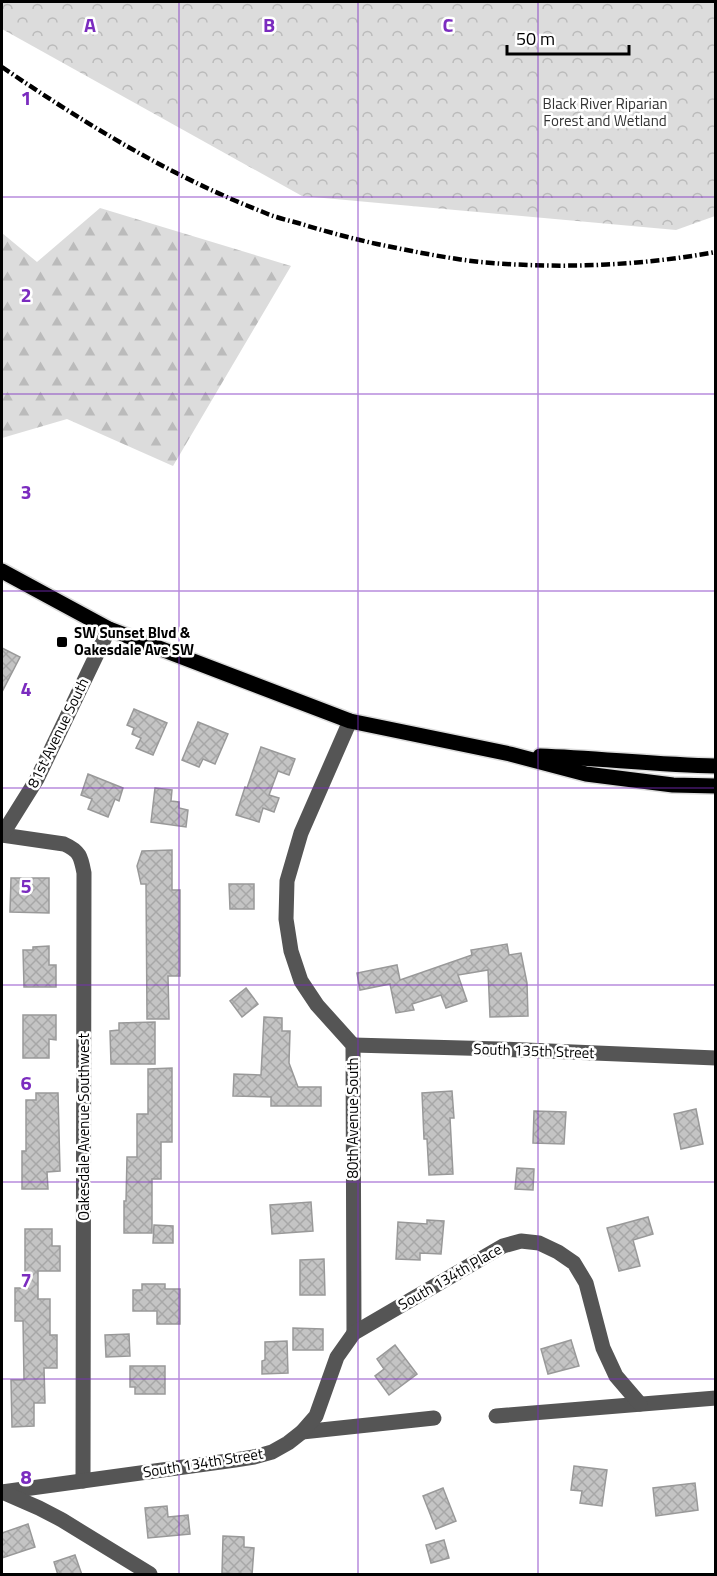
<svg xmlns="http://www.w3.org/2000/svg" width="717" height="1576" viewBox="0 0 717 1576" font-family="'Titillium Web',sans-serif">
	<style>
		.forest { fill: url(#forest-firs) }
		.park { fill: url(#park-crowns) }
		.building { fill: url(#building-cross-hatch); stroke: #999; stroke-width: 1.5 }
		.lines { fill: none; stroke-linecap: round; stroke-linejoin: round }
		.major-casing { stroke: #dbdbdb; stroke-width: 18 }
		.minor { stroke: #555; stroke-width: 15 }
		.major { stroke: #000; stroke-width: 15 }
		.rail { stroke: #000; stroke-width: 4.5; stroke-dasharray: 9 3 1.5 3; stroke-linecap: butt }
		.grid { fill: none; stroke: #7b2cbf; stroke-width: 1.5; stroke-opacity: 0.55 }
		.poi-dot { fill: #000; stroke: #fff; stroke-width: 2 }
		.labels { text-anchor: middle; stroke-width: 5; stroke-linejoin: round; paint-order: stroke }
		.park-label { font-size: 15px; fill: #333; stroke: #fff }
		.poi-label { font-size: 15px; font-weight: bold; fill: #000; stroke: #fff; text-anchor: start }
		.street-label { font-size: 15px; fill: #000; stroke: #fff }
		.grid-label { font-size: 20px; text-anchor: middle; font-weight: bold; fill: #7b2cbf; stroke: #fff; stroke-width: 5; stroke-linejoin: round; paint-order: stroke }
	</style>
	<defs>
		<pattern id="forest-firs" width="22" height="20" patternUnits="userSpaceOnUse" patternTransform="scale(1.5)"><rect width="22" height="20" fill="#dcdcdc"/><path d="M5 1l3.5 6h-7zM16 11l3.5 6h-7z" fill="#bbb"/></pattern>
		<pattern id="park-crowns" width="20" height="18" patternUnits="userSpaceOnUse" patternTransform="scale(1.5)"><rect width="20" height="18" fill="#dcdcdc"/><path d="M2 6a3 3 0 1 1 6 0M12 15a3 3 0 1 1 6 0" fill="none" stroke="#bbb"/></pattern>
		<pattern id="building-cross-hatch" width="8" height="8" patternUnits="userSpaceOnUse" patternTransform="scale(1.5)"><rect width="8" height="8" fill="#c4c4c4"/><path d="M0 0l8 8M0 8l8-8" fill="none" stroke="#a7a7a7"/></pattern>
	</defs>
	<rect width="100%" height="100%" fill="#fff"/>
	<!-- forest -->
	<polygon class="forest" points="100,208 291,266 173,466 67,419 2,438 2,233 37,262"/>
	<!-- park -->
	<polygon class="park" points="2,2 715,2 715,216 676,230 302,196 2,29"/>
	<!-- building -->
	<g class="building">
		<polygon points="2,648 20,657 2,692"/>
		<polygon points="134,709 167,723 153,755 136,748 141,738 132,734 134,728 127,725"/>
		<polygon points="198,722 228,734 215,764 203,759 199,767 182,760"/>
		<polygon points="261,747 295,759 289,775 278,771 269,795 279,798 274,812 263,808 259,822 236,815 245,787 247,788"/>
		<polygon points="88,774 123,788 119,801 115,799 108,817 88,809 92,799 81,795"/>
		<polygon points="155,788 172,790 171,801 179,802 179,808 188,810 186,827 151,822"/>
		<polygon points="172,850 172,890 180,890 180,976 168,976 169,1019 147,1019 146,884 141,884 137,866 142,851"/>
		<polygon points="11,878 49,878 49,913 10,912"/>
		<polygon points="229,884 254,884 254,909 230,909"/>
		<polygon points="507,944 509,955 521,953 527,983 528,1016 490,1017 488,970 458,975 467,1001 446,1008 441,995 412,1004 414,1010 396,1013 390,984 360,990 357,973 397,965 400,980 472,955 471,950"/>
		<polygon points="49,946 49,965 56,965 56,987 24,987 23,950 33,950 33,947"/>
		<polygon points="246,988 258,1004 242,1017 230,1001"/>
		<polygon points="23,1015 56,1015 56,1040 49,1039 49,1058 23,1058"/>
		<polygon points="264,1017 282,1018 282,1031 290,1031 289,1063 298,1087 321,1087 321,1106 271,1106 271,1097 233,1096 234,1074 261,1075"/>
		<polygon points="155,1022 155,1064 111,1064 110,1031 119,1030 119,1023"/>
		<polygon points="172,1068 172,1142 161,1142 161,1179 152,1179 152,1233 124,1233 124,1201 126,1201 127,1157 137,1157 137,1114 148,1114 148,1069"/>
		<polygon points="452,1091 454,1118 450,1118 453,1174 429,1175 427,1139 424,1139 422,1093"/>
		<polygon points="36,1093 58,1093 60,1171 47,1172 48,1189 22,1189 22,1151 26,1151 26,1100 36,1100"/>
		<polygon points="696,1109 703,1144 681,1149 674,1114"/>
		<polygon points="534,1111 566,1112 564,1144 533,1143"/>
		<polygon points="517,1168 534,1169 533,1190 515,1189"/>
		<polygon points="311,1202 313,1231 272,1234 270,1205"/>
		<polygon points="648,1217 653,1234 633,1240 640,1266 619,1271 607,1228"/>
		<polygon points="427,1220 444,1221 441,1254 420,1253 420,1260 396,1259 398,1222 427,1224"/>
		<polygon points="154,1225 173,1226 173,1243 153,1243"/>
		<polygon points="25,1229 52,1229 52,1246 60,1246 60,1271 38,1271 38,1299 50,1299 50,1335 57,1335 57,1368 44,1368 45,1403 34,1403 34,1426 12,1427 11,1380 24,1380 23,1321 15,1321 15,1288 25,1288"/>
		<polygon points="324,1259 325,1295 300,1295 300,1260"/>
		<polygon points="142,1284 165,1284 165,1289 180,1289 180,1324 157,1324 157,1311 133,1311 133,1290 142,1290"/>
		<polygon points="293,1328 323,1329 323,1350 293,1350"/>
		<polygon points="129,1334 130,1356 106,1357 105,1335"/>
		<polygon points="571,1340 579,1366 548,1374 541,1349"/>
		<polygon points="287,1341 288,1373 262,1374 262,1361 265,1360 265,1342"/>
		<polygon points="395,1345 417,1374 389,1395 375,1376 384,1369 377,1359"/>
		<polygon points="130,1366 165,1366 165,1394 135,1394 135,1387 130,1387"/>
		<polygon points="574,1466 607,1470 602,1506 580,1503 582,1491 571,1490"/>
		<polygon points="695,1483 698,1510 656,1516 653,1488"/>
		<polygon points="443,1488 456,1521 436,1529 423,1496"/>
		<polygon points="167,1506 168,1517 188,1515 190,1534 148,1538 145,1508"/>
		<polygon points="28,1524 35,1547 2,1558 2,1533"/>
		<polygon points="223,1536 244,1537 244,1547 254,1548 252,1575 222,1573"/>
		<polygon points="444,1540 449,1558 431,1563 426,1545"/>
		<polygon points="75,1555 82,1575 58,1575 54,1562"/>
	</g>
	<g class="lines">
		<!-- major casing -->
		<g class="major-casing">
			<g id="major">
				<polyline points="2,571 109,629 350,721 510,754 586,774 673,785 716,786"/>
				<path d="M 540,756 C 599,758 657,765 716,766"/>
			</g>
		</g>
		<!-- minor -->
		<g class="minor">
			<polyline points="350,721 301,833 287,881 286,919 291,951 301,981 317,1005 353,1045 354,1333"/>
			<path d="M 2,835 L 64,844 C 80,851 81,857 84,873 L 83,1481"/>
			<polyline points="2,835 37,779 109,629"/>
			<polyline points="353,1045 499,1049 716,1058"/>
			<polyline points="496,1416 716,1398"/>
			<polyline points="302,1432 434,1418"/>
			<polyline points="2,1492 235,1460 254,1457 272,1452 288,1443 302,1432 316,1416 337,1357 354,1333 503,1246 521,1241 539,1243 558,1252 574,1263 586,1283 603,1348 616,1376 640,1404"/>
			<polyline points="2,1492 39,1508 62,1520 150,1574"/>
		</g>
		<!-- major -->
		<use href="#major" class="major"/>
		<!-- rail -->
		<path class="rail" d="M 2,67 C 84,123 170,176 263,212 C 274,217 287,220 298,223 C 324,231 350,238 377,244 C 411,251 445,258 480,262 C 559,269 638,266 716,252"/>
	</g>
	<!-- grid -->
	<path class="grid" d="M 179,2 L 179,1574M 358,2 L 358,1574M 538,2 L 538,1574M 2,197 L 716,197M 2,394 L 716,394M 2,591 L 716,591M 2,788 L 716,788M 2,985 L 716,985M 2,1182 L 716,1182M 2,1379 L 716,1379"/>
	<!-- markers -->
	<rect class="poi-dot" x="56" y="636" width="12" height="12" rx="3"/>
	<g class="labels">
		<!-- park labels -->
		<g class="park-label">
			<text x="605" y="109">Black River Riparian<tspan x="605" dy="17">Forest and Wetland</tspan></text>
		</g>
		<!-- poi labels -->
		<g class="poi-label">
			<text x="74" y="638">SW Sunset Blvd &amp;<tspan x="74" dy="17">Oakesdale Ave SW</tspan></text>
		</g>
		<!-- street labels -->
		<g class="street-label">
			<text transform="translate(58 733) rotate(-64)" y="5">81st Avenue South</text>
			<text transform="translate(534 1051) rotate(2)" y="5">South 135th Street</text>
			<text transform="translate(353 1118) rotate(-90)" y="5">80th Avenue South</text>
			<text transform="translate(84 1127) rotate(-90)" y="5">Oakesdale Avenue Southwest</text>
			<text transform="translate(450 1277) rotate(-30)" y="5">South 134th Place</text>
			<text transform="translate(203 1463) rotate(-9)" y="5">South 134th Street</text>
		</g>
	</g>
	<g class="grid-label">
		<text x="90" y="32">A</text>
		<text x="269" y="32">B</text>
		<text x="448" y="32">C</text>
		<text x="26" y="105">1</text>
		<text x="26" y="302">2</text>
		<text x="26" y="499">3</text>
		<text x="26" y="696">4</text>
		<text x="26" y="893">5</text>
		<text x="26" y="1090">6</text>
		<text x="26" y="1287">7</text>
		<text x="26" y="1484">8</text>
	</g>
	<!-- border -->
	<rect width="717" height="1576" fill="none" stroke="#000000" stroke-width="6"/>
	<!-- scale -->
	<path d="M507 45v9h122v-9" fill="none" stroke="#000000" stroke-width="3"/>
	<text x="516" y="45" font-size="18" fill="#000000" stroke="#ffffff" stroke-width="4.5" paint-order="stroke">50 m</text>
</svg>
